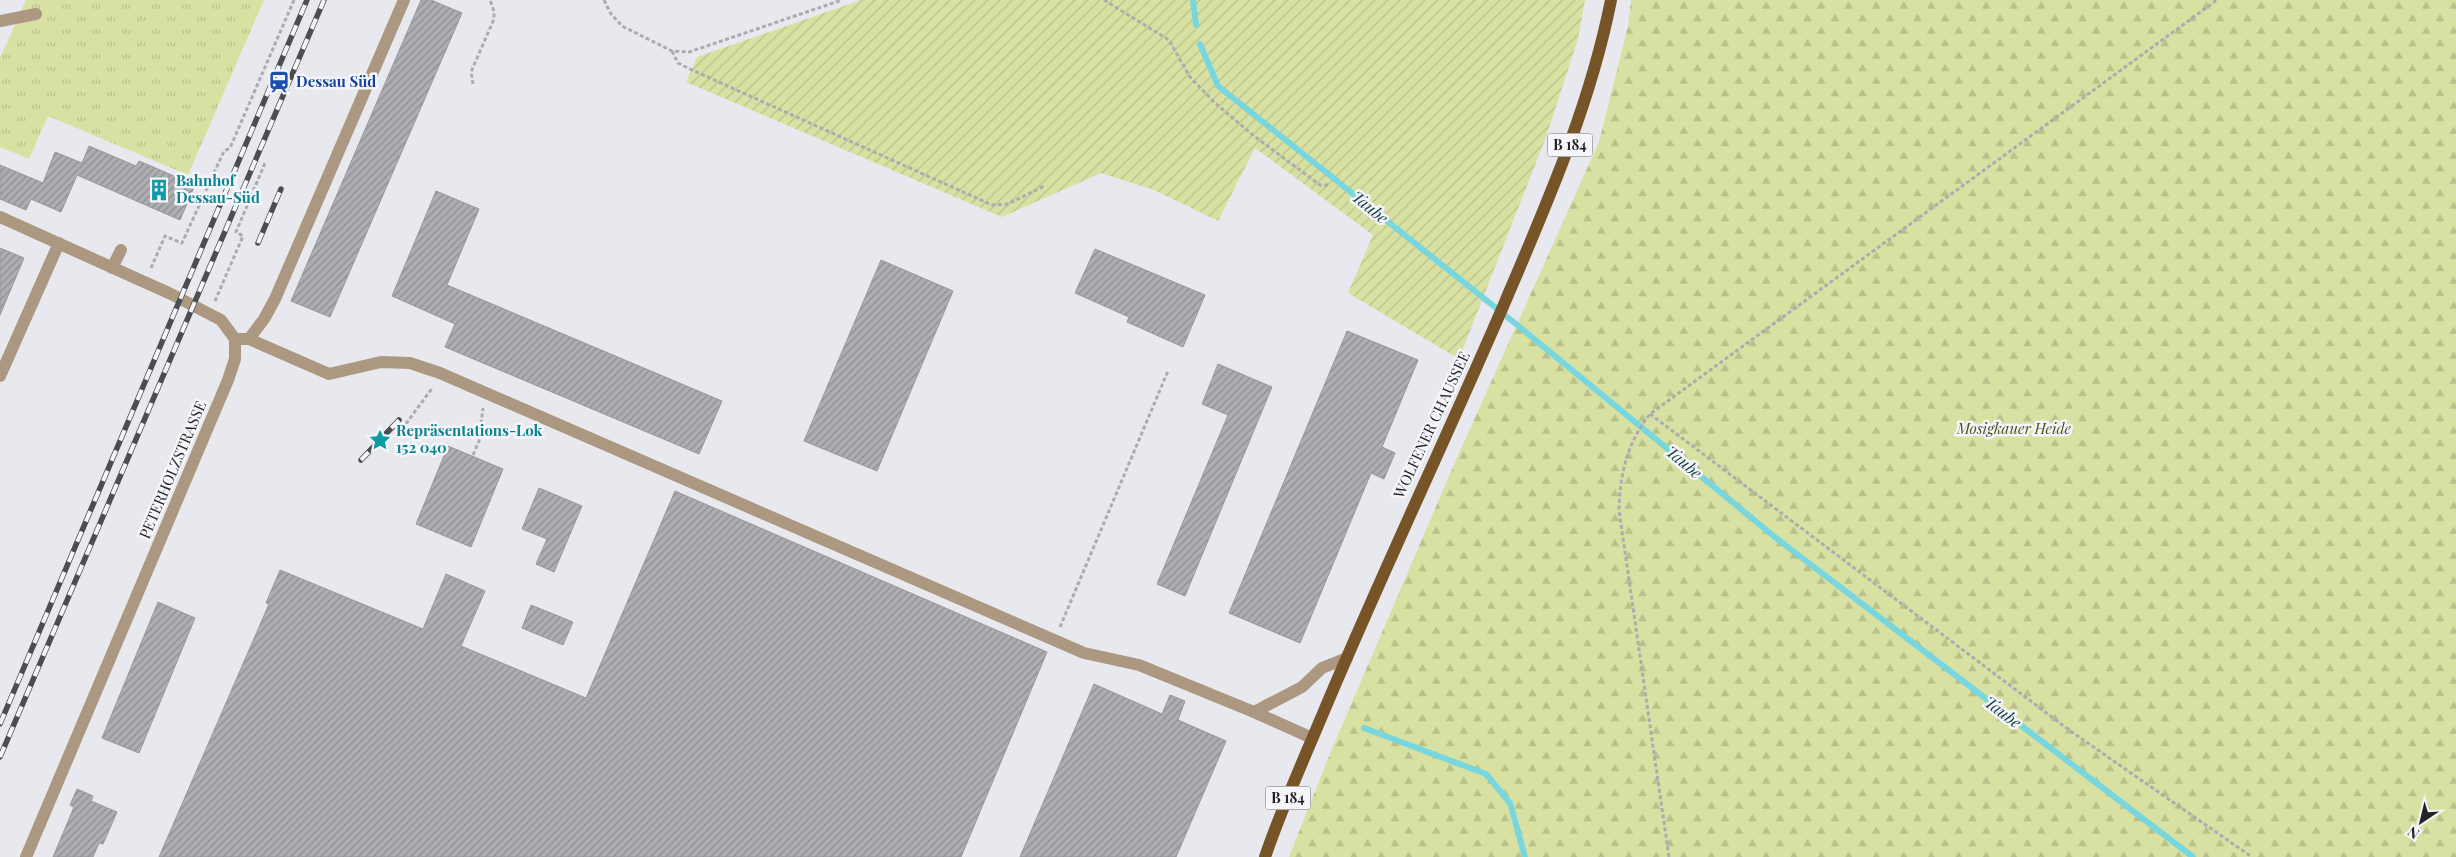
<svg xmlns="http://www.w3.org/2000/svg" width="2456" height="857" viewBox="0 0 2456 857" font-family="'Playfair Display',serif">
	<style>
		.forest { fill: url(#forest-firs) }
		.park { fill: url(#park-tufts) }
		.garden { fill: url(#garden-furrows) }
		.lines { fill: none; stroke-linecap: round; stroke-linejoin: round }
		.stream { stroke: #78d7de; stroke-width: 6 }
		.building { fill: url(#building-hatch); stroke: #97979c }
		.path { stroke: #acacb0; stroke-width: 3; stroke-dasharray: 4 2.5; stroke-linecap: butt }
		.service { stroke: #ac9881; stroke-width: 12 }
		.minor { stroke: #ac9881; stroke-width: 12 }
		.primary { stroke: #775427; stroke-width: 12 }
		.rail-casing { stroke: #4c4d4f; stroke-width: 5.5 }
		.rail { stroke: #f5f6fb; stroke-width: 4; stroke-dasharray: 11; stroke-linecap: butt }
		.labels { text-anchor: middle; stroke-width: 5; stroke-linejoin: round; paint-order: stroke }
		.shield { fill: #f5f6fb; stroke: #626265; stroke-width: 1 }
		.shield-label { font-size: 14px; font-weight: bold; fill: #232325 }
		.transit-label { font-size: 15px; font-weight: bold; fill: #164399; stroke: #f5f6fb; text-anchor: start }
		.culture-label { font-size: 15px; font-weight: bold; fill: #0d838f; stroke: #f5f6fb; text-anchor: start }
		.street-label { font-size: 15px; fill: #232325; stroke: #f5f6fb }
		.park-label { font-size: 15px; font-style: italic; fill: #4a501e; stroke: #f5f6fb }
		.water-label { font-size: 16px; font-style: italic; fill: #103d40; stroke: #f5f6fb }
	</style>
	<defs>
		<pattern id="forest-firs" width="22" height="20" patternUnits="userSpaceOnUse" patternTransform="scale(1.25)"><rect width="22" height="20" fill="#d8e1a2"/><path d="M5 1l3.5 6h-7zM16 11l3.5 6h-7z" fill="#b9c18b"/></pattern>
		<pattern id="park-tufts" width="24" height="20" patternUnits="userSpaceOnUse" patternTransform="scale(1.25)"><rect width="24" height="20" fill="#d8e1a2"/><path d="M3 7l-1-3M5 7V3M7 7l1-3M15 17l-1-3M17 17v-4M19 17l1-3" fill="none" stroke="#b9c18b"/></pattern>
		<pattern id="garden-furrows" width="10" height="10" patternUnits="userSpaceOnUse" patternTransform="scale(1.25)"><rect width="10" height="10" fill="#d8e1a2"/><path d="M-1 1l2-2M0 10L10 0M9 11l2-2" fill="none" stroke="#b9c18b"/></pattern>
		<pattern id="building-hatch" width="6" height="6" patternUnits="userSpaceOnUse" patternTransform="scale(1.25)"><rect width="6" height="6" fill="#adaeb3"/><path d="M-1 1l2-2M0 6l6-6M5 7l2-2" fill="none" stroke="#8c8d91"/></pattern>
	</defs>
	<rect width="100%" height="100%" fill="#e8e9ee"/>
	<!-- forest -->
	<polygon class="forest" points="1631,0 2456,0 2456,857 1289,857 1331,751 1459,453 1599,142 1628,26"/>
	<!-- park -->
	<polygon class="park" points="26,0 264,0 188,175 48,116 29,159 0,147 0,58"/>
	<!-- garden -->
	<polygon class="garden" points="861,0 1585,0 1578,39 1546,137 1459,359 1348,293 1373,235 1255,148 1218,221 1154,190 1101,173 1002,217 686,82 697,57"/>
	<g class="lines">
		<!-- stream -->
		<g class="stream">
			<polyline points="1193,0 1196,25"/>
			<polyline points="1200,44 1218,86 1516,324 1776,538 2193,857"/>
			<polyline points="1364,728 1486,774 1510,803 1525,857"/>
		</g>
	</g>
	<!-- building -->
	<g class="building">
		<polygon points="421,0 431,0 462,13 330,317 291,301"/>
		<polygon points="89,146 136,166 139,161 195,185 180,220 77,175 61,212 31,199 26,210 0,199 0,165 43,183 55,152 82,163"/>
		<polygon points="436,191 479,209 447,285 722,401 699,454 445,347 455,324 392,296"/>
		<polygon points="0,248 24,258 0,315"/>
		<polygon points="1095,249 1205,295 1183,347 1127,322 1129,317 1075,293"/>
		<polygon points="881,260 953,291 877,471 804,441"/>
		<polygon points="1347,331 1418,360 1382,447 1395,453 1384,479 1371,473 1300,643 1229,613"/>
		<polygon points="1218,364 1272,387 1185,596 1157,584 1228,415 1202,404"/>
		<polygon points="448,446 503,469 471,547 416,524"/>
		<polygon points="539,488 582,506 554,572 536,564 547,539 522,529"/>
		<polygon points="675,491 1047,652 961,857 159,857 269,604 266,603 280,570 423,629 446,574 485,591 461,646 586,698"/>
		<polygon points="158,602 195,618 139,753 102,738"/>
		<polygon points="531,605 573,622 563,645 522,628"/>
		<polygon points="1094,684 1162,714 1170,695 1185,701 1178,720 1226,741 1176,857 1020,857"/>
		<polygon points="77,789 93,796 91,801 117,812 103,844 99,843 93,857 53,857 74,807 70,805"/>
	</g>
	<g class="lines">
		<!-- path -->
		<g class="path">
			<polyline points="604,0 611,14 622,26 672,51 689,52 842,0"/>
			<polyline points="1104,0 1169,40 1190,77 1214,102 1254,136 1320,185 1328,185"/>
			<polyline points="672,51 678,63 692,70 992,205 1008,204 1044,186"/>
			<polyline points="473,84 471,72 494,19 494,11 490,0"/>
			<polyline points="151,268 165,236 182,243 224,151 230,148 294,0"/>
			<polyline points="215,301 243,236 236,232 265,163"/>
			<polyline points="1650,414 2069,730 2252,857"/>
			<polyline points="402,429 433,387"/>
			<polyline points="473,455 479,441 483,408"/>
			<polyline points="1060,627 1168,371"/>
			<path d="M 1669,857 L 1619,510 C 1620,474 1627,443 1650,414 L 2217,0"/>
		</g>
		<!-- service -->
		<g class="service">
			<polyline points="0,21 36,14"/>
			<polyline points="112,268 121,250"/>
			<polyline points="235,339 249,339 329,374 381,362 410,363 440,373 1084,653 1139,665 1254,712 1312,738"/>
			<polyline points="249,339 264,319 275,299 404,0"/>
			<polyline points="0,376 59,243"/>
			<polyline points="1254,712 1302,687 1322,668 1347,658"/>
		</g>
		<!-- minor -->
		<polyline class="minor" points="0,217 171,294 221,320 235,339 235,359 228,380 26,857"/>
		<!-- primary -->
		<path class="primary" d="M 1265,857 C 1282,807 1304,759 1324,711 C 1382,573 1446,439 1505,302 C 1547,203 1590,106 1611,0"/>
		<!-- rail casing -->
		<g class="rail-casing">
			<g id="rail">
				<polyline points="258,243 281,189"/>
				<polyline points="361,460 399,420"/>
				<polyline points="0,724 307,0"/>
				<polyline points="0,757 324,0"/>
			</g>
		</g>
		<!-- rail -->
		<use href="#rail" class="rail"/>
	</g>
	<!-- icons -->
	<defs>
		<g id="station-bare" transform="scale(1.725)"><path d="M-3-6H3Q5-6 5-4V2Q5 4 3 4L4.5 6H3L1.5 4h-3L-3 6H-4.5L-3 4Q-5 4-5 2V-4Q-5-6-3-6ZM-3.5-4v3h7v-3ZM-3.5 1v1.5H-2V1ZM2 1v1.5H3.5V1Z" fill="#1a4fb4" stroke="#f5f6fb" stroke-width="2.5" paint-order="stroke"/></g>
		<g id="building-bare" transform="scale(1.725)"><path d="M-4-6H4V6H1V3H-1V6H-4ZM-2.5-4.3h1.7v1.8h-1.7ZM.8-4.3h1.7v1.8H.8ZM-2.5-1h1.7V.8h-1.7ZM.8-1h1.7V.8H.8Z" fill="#0f9aa8" stroke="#f5f6fb" stroke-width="2.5" paint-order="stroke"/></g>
		<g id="sight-bare" transform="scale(1.725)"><path d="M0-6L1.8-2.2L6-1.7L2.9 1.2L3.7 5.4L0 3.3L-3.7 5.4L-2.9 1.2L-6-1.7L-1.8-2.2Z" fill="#0f9aa8" stroke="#f5f6fb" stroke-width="2.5" paint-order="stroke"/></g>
	</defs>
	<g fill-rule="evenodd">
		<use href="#station-bare" x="279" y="82"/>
		<use href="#building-bare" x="159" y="190"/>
		<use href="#sight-bare" x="380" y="440"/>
	</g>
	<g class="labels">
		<!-- shield labels -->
		<g class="shield">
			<rect x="1547.5" y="133.5" width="45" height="23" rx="4"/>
			<rect x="1265.5" y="786.5" width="45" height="23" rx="4"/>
		</g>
		<g class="shield-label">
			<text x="1570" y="150">B 184</text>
			<text x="1288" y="803">B 184</text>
		</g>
		<!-- transit labels -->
		<g class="transit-label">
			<text x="296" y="87">Dessau Süd</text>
		</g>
		<!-- culture labels -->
		<g class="culture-label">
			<text x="176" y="186">Bahnhof<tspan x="176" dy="17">Dessau-Süd</tspan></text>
			<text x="396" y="436">Repräsentations-Lok<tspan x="396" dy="17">152 040</tspan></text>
		</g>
		<!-- street labels -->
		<g class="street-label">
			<text transform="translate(1432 425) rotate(-65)" y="5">WOLFENER CHAUSSEE</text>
			<text transform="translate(173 470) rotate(-67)" y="5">PETERHOLZSTRASSE</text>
		</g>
		<!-- park labels -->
		<g class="park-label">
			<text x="2014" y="434">Mosigkauer Heide</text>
		</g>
		<!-- water labels -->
		<g class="water-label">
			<text transform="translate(1370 207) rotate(39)" y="6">Taube</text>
			<text transform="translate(1684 462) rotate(40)" y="6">Taube</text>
			<text transform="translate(2003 712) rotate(37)" y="6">Taube</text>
		</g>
	</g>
	<!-- north arrow -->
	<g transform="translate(2421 822) rotate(215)" stroke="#f5f6fb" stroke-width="4" paint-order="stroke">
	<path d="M0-4L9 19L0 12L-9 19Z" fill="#232325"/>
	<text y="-8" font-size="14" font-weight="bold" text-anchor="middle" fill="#232325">N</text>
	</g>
</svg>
